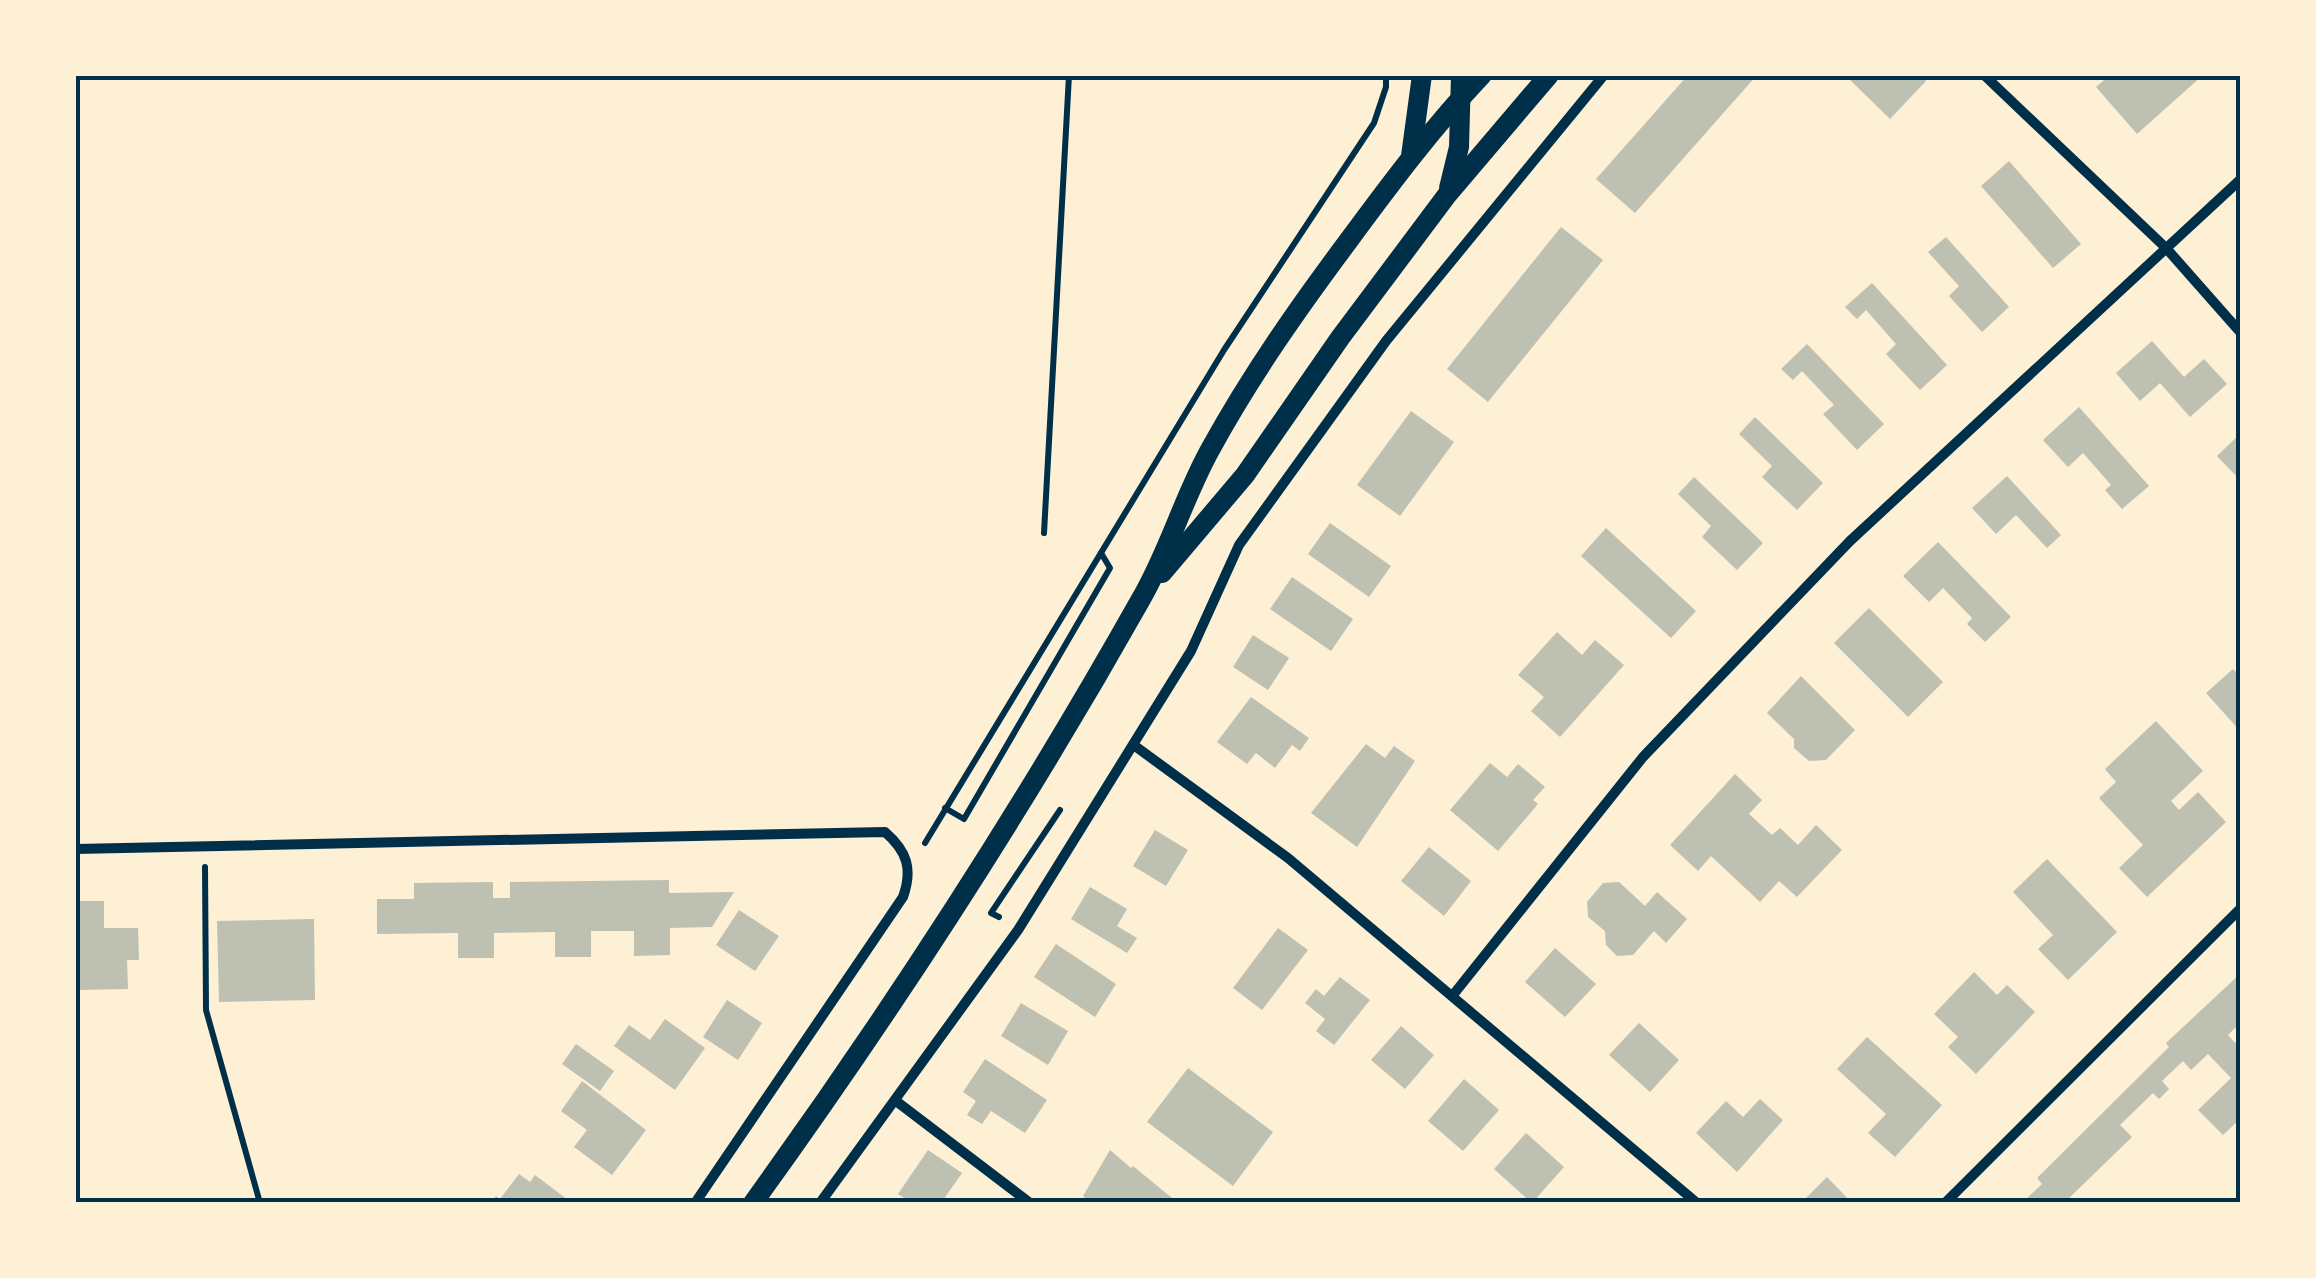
<svg xmlns="http://www.w3.org/2000/svg" width="2316" height="1278" viewBox="0 0 2316 1278" font-family="'PT Sans',sans-serif">
	<style>
		.building { fill: #bec0b2 }
		.lines { fill: none; stroke-linecap: round; stroke-linejoin: round }
		.path { stroke: #003049; stroke-width: 6 }
		.minor { stroke: #003049; stroke-width: 10 }
		.secondary { stroke: #003049; stroke-width: 20 }
		.neatline { fill: none; stroke: #003049; stroke-width: 4 }
	</style>
	<rect width="100%" height="100%" fill="#fdf0d5"/>
	<!-- building -->
	<g class="building">
		<polygon points="1688,75 1757,75 1635,213 1596,179"/>
		<polygon points="1845,75 1920,75 1926,81 1890,119"/>
		<polygon points="2110,75 2203,75 2137,134 2096,87"/>
		<polygon points="2009,161 2081,244 2053,268 1981,186"/>
		<polygon points="1561,227 1603,260 1488,402 1447,369"/>
		<polygon points="1946,237 2009,307 1982,332 1949,296 1959,286 1928,252"/>
		<polygon points="1872,283 1947,365 1920,390 1886,354 1896,344 1866,310 1857,319 1845,307"/>
		<polygon points="2152,341 2184,377 2204,359 2227,384 2190,417 2160,383 2140,401 2116,373"/>
		<polygon points="1807,344 1884,424 1857,450 1823,414 1834,405 1802,371 1793,380 1781,369"/>
		<polygon points="2079,407 2149,486 2122,509 2105,490 2111,485 2083,453 2068,467 2043,440"/>
		<polygon points="1411,411 1454,442 1400,516 1357,485"/>
		<polygon points="1755,417 1823,483 1797,510 1762,477 1772,466 1739,434"/>
		<polygon points="2241,433 2241,481 2217,456"/>
		<polygon points="2007,476 2061,535 2047,548 2016,515 1996,534 1972,508"/>
		<polygon points="1694,477 1763,543 1737,570 1702,537 1711,526 1678,494"/>
		<polygon points="1330,523 1391,566 1369,597 1308,554"/>
		<polygon points="1606,528 1696,611 1671,638 1581,556"/>
		<polygon points="1938,542 2011,617 1985,642 1967,624 1972,618 1943,588 1929,602 1903,576"/>
		<polygon points="1292,577 1353,619 1331,651 1270,609"/>
		<polygon points="1869,608 1943,682 1908,717 1834,643"/>
		<polygon points="1557,632 1582,655 1595,640 1624,665 1560,737 1531,711 1544,697 1518,675"/>
		<polygon points="1253,635 1289,658 1268,690 1233,667"/>
		<polygon points="2233,669 2241,677 2241,732 2206,693"/>
		<polygon points="1801,676 1855,730 1826,760 1809,761 1794,748 1794,739 1767,713"/>
		<polygon points="1251,697 1309,738 1300,751 1292,745 1275,768 1256,753 1247,764 1217,742"/>
		<polygon points="2156,721 2203,771 2171,801 2179,810 2198,792 2226,822 2147,897 2119,868 2143,845 2099,798 2116,782 2105,769"/>
		<polygon points="1366,744 1385,758 1394,746 1415,761 1357,847 1311,813"/>
		<polygon points="1490,763 1507,777 1518,764 1545,787 1533,800 1538,804 1498,851 1450,810"/>
		<polygon points="1735,774 1762,800 1749,814 1772,835 1780,828 1798,845 1816,825 1842,850 1797,897 1779,881 1760,902 1711,856 1698,871 1670,845"/>
		<polygon points="1155,830 1188,850 1166,886 1133,866"/>
		<polygon points="1429,847 1471,881 1444,916 1401,881"/>
		<polygon points="2047,859 2117,932 2068,980 2038,949 2053,935 2013,892"/>
		<polygon points="669,880 669,893 734,892 712,927 670,928 670,955 634,956 634,931 591,931 591,957 555,957 555,932 494,933 494,958 458,958 458,933 377,934 377,899 414,899 414,883 493,882 493,898 510,898 510,882"/>
		<polygon points="1619,882 1645,906 1657,892 1687,919 1666,943 1654,931 1633,955 1617,956 1606,945 1605,931 1588,917 1587,902 1603,883"/>
		<polygon points="1090,887 1127,909 1117,926 1137,938 1127,953 1071,919"/>
		<polygon points="75,901 104,901 104,928 138,928 139,960 127,960 128,989 75,990"/>
		<polygon points="739,910 779,936 755,971 716,945"/>
		<polygon points="314,919 315,1000 219,1002 217,921"/>
		<polygon points="1278,928 1308,950 1262,1010 1233,988"/>
		<polygon points="1056,944 1116,984 1095,1017 1034,977"/>
		<polygon points="1555,948 1596,984 1565,1017 1525,982"/>
		<polygon points="1974,972 1997,995 2007,985 2035,1012 1976,1074 1948,1047 1958,1037 1934,1014"/>
		<polygon points="2241,973 2241,1022 2228,1035 2241,1049 2241,1118 2223,1135 2198,1110 2231,1078 2208,1054 2191,1070 2183,1061 2162,1081 2169,1089 2159,1099 2153,1093 2120,1125 2132,1137 2064,1203 2056,1198 2051,1203 2022,1203 2042,1184 2037,1178 2169,1047 2166,1043"/>
		<polygon points="1340,977 1370,1000 1334,1045 1316,1031 1325,1019 1305,1003 1316,989 1324,996"/>
		<polygon points="727,1000 762,1023 738,1060 703,1037"/>
		<polygon points="1021,1003 1068,1031 1048,1065 1001,1036"/>
		<polygon points="665,1019 705,1048 675,1090 614,1046 629,1025 650,1040"/>
		<polygon points="1639,1023 1679,1060 1650,1092 1609,1055"/>
		<polygon points="1401,1026 1434,1055 1405,1089 1371,1060"/>
		<polygon points="1867,1037 1942,1105 1895,1157 1868,1133 1886,1114 1837,1069"/>
		<polygon points="576,1044 614,1071 600,1091 562,1064"/>
		<polygon points="985,1059 1047,1100 1025,1133 991,1111 982,1124 967,1115 976,1101 963,1092"/>
		<polygon points="1188,1068 1273,1132 1233,1186 1147,1122"/>
		<polygon points="1464,1079 1499,1110 1463,1151 1428,1121"/>
		<polygon points="582,1081 646,1130 612,1175 574,1147 587,1130 561,1111"/>
		<polygon points="1760,1099 1783,1120 1737,1172 1696,1133 1726,1101 1743,1117"/>
		<polygon points="1526,1133 1564,1167 1532,1203 1494,1169"/>
		<polygon points="928,1150 962,1173 941,1203 912,1203 898,1194"/>
		<polygon points="1110,1150 1131,1168 1133,1166 1178,1203 1091,1203 1083,1196"/>
		<polygon points="519,1174 530,1182 535,1175 572,1203 490,1203 496,1196 500,1199"/>
		<polygon points="1827,1177 1852,1203 1801,1203"/>
	</g>
	<g class="lines">
		<!-- path -->
		<g class="path">
			<polyline points="1044,533 1069,75"/>
			<polyline points="945,808 964,819 1110,568 1101,553"/>
			<polyline points="925,843 1224,350 1374,123 1386,87 1386,75"/>
			<polyline points="205,867 206,1010 260,1203"/>
			<polyline points="999,917 991,913 1060,810"/>
		</g>
		<!-- minor -->
		<g class="minor">
			<polyline points="1984,75 2166,248 2241,333"/>
			<polyline points="1135,746 1288,858 1697,1203"/>
			<path d="M 75,849 L 885,832 C 907,851 913,869 903,897 L 695,1203"/>
			<polyline points="1453,995 1643,757 1850,541 2241,179"/>
			<polyline points="896,1101 1030,1203"/>
			<polyline points="820,1203 1018,930 1191,651 1239,545 1386,341 1604,75"/>
			<polyline points="1945,1203 2241,908"/>
		</g>
		<!-- secondary -->
		<g class="secondary">
			<polyline points="1411,156 1422,75"/>
			<polyline points="1449,188 1459,147 1461,75"/>
			<polyline points="1162,573 1245,475 1340,338 1447,195 1549,75"/>
			<path d="M 753,1203 C 893,1009 1024,807 1141,599 C 1169,551 1184,496 1211,448 C 1251,375 1299,307 1349,240 C 1391,183 1433,127 1482,75"/>
		</g>
	</g>
	<!-- border -->
	<rect width="2316" height="1278" fill="none" stroke="#fdf0d5" stroke-width="155"/>
	<rect x="78" y="78" width="2160" height="1122" class="neatline"/>
</svg>
